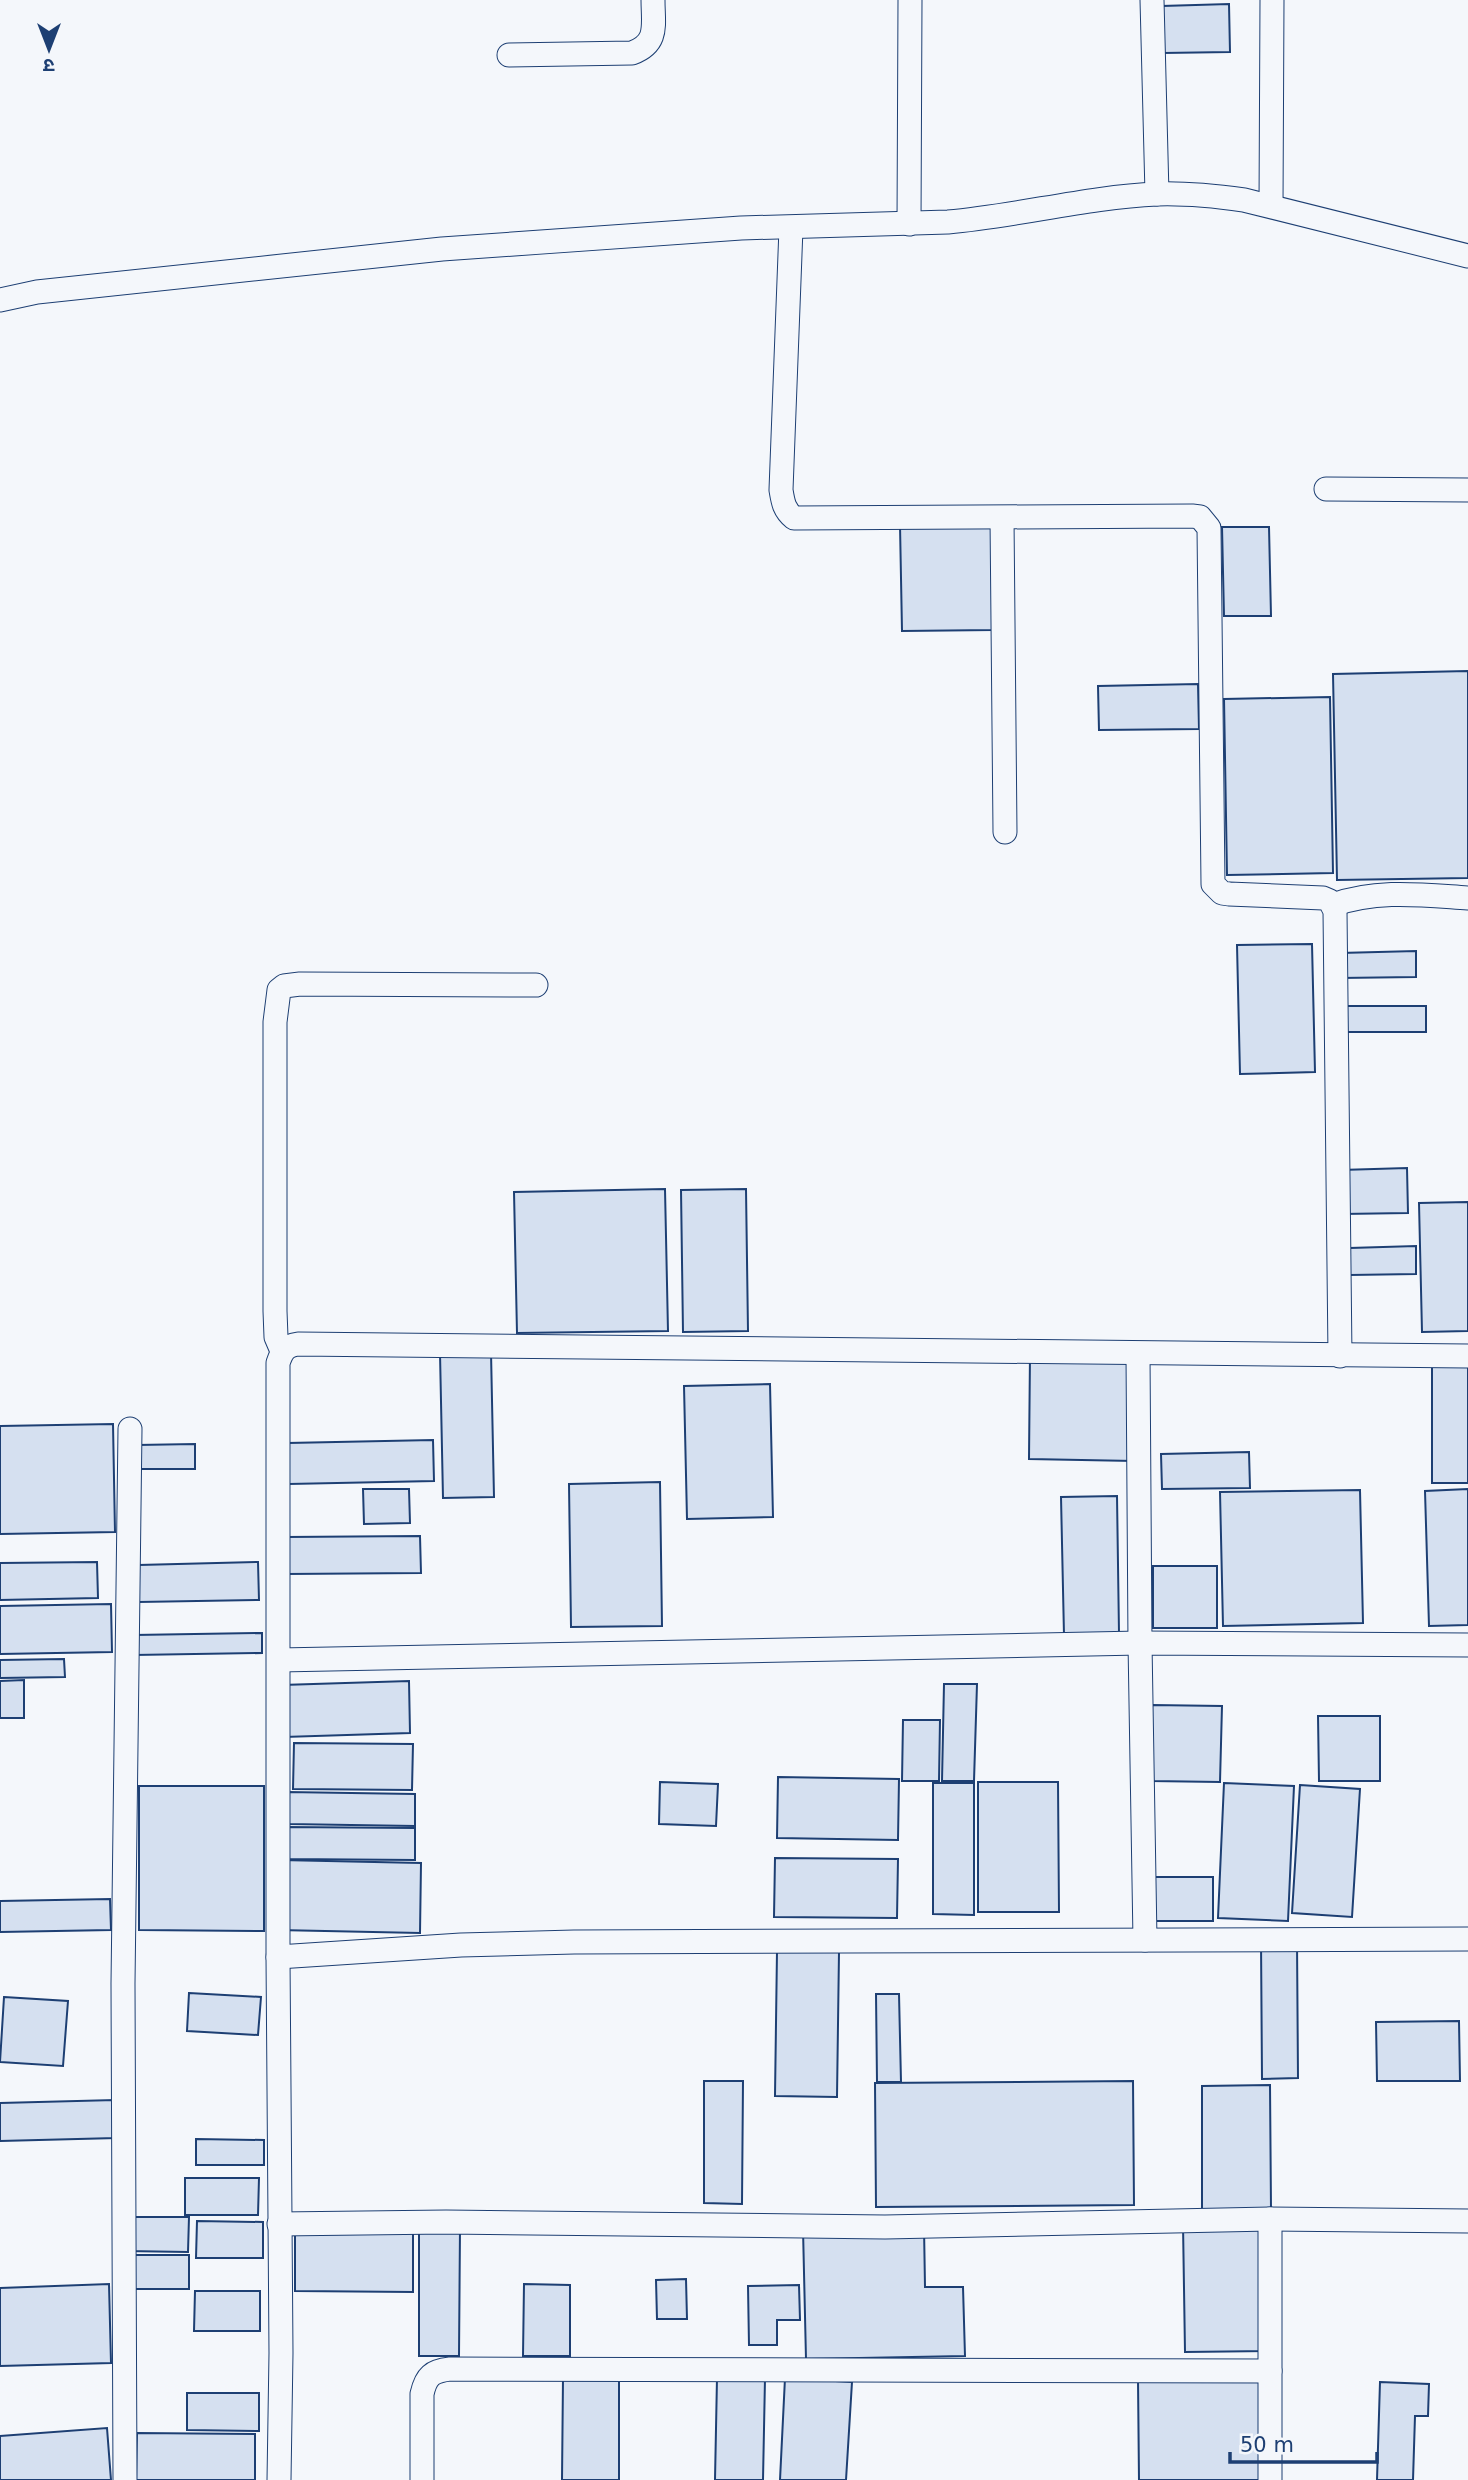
<svg xmlns="http://www.w3.org/2000/svg" width="1468" height="2480" viewBox="0 0 1468 2480" font-family="'DejaVu Sans','Noto Sans Devanagari',sans-serif">
	<style>
		.building { fill: #d5e0f0; stroke: #1d3f73; stroke-width: 2 }
		.lines { fill: none; stroke-linecap: round; stroke-linejoin: round }
		.minor-casing { stroke: #1d3f73; stroke-width: 25 }
		.minor { stroke: #f4f7fb; stroke-width: 23 }
	</style>
	<rect width="100%" height="100%" fill="#f4f7fb"/>
	<!-- building -->
	<g class="building">
		<polygon points="1229,4 1230,52 1163,53 1162,6"/>
		<polygon points="991,523 993,630 902,631 900,525"/>
		<polygon points="1222,527 1269,527 1271,616 1224,616"/>
		<polygon points="1468,671 1468,878 1337,880 1333,674"/>
		<polygon points="1198,684 1199,729 1099,730 1098,686"/>
		<polygon points="1330,697 1333,873 1227,875 1224,699"/>
		<polygon points="1312,944 1315,1072 1240,1074 1237,945"/>
		<polygon points="1416,951 1416,977 1340,978 1340,953"/>
		<rect x="1347" y="1006" width="79" height="26"/>
		<polygon points="1407,1168 1408,1213 1342,1214 1341,1170"/>
		<polygon points="665,1189 668,1331 517,1333 514,1192"/>
		<polygon points="746,1189 748,1331 683,1332 681,1190"/>
		<polygon points="1468,1202 1468,1331 1422,1332 1419,1203"/>
		<polygon points="1416,1246 1416,1274 1350,1275 1350,1248"/>
		<polygon points="491,1352 494,1497 443,1498 440,1353"/>
		<polygon points="1030,1354 1135,1356 1134,1461 1029,1459"/>
		<rect x="1432" y="1360" width="36" height="123"/>
		<polygon points="770,1384 773,1517 687,1519 684,1386"/>
		<polygon points="113,1424 115,1532 0,1534 0,1426"/>
		<polygon points="433,1440 434,1481 289,1484 288,1443"/>
		<polygon points="195,1444 195,1469 137,1469 137,1445"/>
		<polygon points="1249,1452 1250,1488 1162,1489 1161,1454"/>
		<polygon points="660,1482 662,1626 571,1627 569,1484"/>
		<polygon points="363,1489 409,1489 410,1523 364,1524"/>
		<polygon points="1468,1489 1468,1625 1429,1626 1425,1491"/>
		<polygon points="1360,1490 1363,1623 1223,1626 1220,1492"/>
		<polygon points="1117,1496 1119,1633 1064,1635 1061,1497"/>
		<polygon points="420,1536 421,1573 286,1574 286,1537"/>
		<polygon points="97,1562 98,1598 0,1600 0,1563"/>
		<polygon points="258,1562 259,1600 139,1602 139,1565"/>
		<rect x="1153" y="1566" width="64" height="62"/>
		<polygon points="111,1604 112,1652 0,1654 0,1606"/>
		<polygon points="262,1633 262,1653 134,1655 134,1635"/>
		<polygon points="64,1659 65,1677 0,1678 0,1660"/>
		<polygon points="24,1680 24,1718 0,1718 0,1681"/>
		<polygon points="409,1681 410,1733 284,1737 282,1685"/>
		<polygon points="944,1684 977,1684 974,1781 942,1781"/>
		<polygon points="1152,1705 1222,1706 1220,1782 1151,1781"/>
		<polygon points="1318,1716 1380,1716 1380,1781 1319,1781"/>
		<polygon points="903,1720 940,1720 939,1781 902,1781"/>
		<polygon points="294,1743 413,1744 412,1790 293,1789"/>
		<polygon points="778,1777 899,1779 898,1840 777,1838"/>
		<polygon points="660,1782 718,1784 716,1826 659,1824"/>
		<polygon points="978,1782 1058,1782 1059,1912 978,1912"/>
		<polygon points="933,1783 974,1783 974,1915 933,1914"/>
		<polygon points="1224,1783 1294,1786 1288,1921 1218,1918"/>
		<polygon points="1300,1785 1360,1789 1352,1917 1292,1913"/>
		<polygon points="139,1786 264,1786 264,1931 139,1930"/>
		<polygon points="287,1792 415,1794 415,1826 287,1824"/>
		<polygon points="285,1827 415,1828 415,1860 285,1859"/>
		<polygon points="775,1858 898,1859 897,1918 774,1917"/>
		<polygon points="280,1860 421,1863 420,1933 278,1930"/>
		<rect x="1148" y="1877" width="65" height="44"/>
		<polygon points="110,1899 111,1930 0,1932 0,1901"/>
		<polygon points="1261,1941 1297,1941 1298,2078 1262,2079"/>
		<polygon points="777,1951 839,1952 837,2097 775,2096"/>
		<polygon points="189,1993 261,1997 258,2035 187,2031"/>
		<polygon points="876,1994 899,1994 901,2082 877,2082"/>
		<polygon points="4,1997 68,2001 63,2066 0,2062"/>
		<polygon points="1459,2021 1460,2081 1377,2081 1376,2022"/>
		<polygon points="704,2081 743,2081 742,2204 704,2203"/>
		<polygon points="1133,2081 1134,2205 876,2207 875,2083"/>
		<polygon points="1270,2085 1271,2210 1202,2210 1202,2086"/>
		<polygon points="115,2100 116,2138 0,2141 0,2103"/>
		<polygon points="196,2139 264,2140 264,2165 196,2165"/>
		<polygon points="185,2178 259,2178 258,2215 185,2215"/>
		<polygon points="295,2216 413,2217 413,2292 295,2291"/>
		<polygon points="125,2217 189,2217 188,2252 125,2251"/>
		<polygon points="197,2221 263,2222 263,2258 196,2258"/>
		<polygon points="1265,2222 1268,2351 1185,2352 1183,2224"/>
		<polygon points="419,2227 460,2228 459,2356 419,2356"/>
		<polygon points="924,2227 925,2287 963,2287 965,2356 806,2359 803,2229"/>
		<polygon points="125,2255 189,2255 189,2289 124,2289"/>
		<polygon points="686,2279 687,2319 657,2319 656,2280"/>
		<polygon points="109,2284 111,2363 0,2366 0,2288"/>
		<polygon points="524,2284 570,2285 570,2356 523,2356"/>
		<polygon points="799,2285 800,2320 777,2320 777,2345 749,2345 748,2286"/>
		<polygon points="195,2291 260,2291 260,2331 194,2331"/>
		<polygon points="563,2378 619,2379 619,2480 562,2480"/>
		<polygon points="717,2378 765,2378 763,2480 715,2480"/>
		<polygon points="785,2378 852,2382 846,2480 780,2480"/>
		<polygon points="1262,2378 1264,2480 1139,2480 1138,2380"/>
		<polygon points="1380,2382 1429,2384 1428,2416 1415,2416 1413,2480 1377,2480"/>
		<polygon points="187,2393 259,2393 259,2431 187,2430"/>
		<polygon points="107,2428 111,2480 0,2480 0,2436"/>
		<polygon points="137,2433 255,2434 255,2480 136,2480"/>
	</g>
	<g class="lines">
		<!-- minor casing -->
		<g class="minor-casing">
			<g id="minor">
				<polyline points="1152,0 1157,194"/>
				<path d="M 509,55 L 632,53 C 659,43 653,25 653,0"/>
				<polyline points="1271,206 1272,0"/>
				<polyline points="909,224 910,0"/>
				<path d="M 791,228 L 781,490 C 783,502 784,510 794,518 L 1192,516 L 1200,517 L 1209,528 L 1213,884 L 1222,893 L 1229,894 L 1323,898 L 1330,901 L 1335,911 L 1340,1356"/>
				<path d="M 0,300 L 37,292 L 442,249 L 741,228 L 948,222 C 1018,216 1087,197 1157,194 C 1186,193 1215,196 1244,200 L 1468,256"/>
				<polyline points="1326,489 1468,490"/>
				<polyline points="1002,518 1005,832"/>
				<path d="M 1333,905 C 1377,889 1422,895 1468,898"/>
				<polyline points="282,1351 276,1337 275,1311 275,1022 279,990 284,986 300,984 536,985"/>
				<polyline points="1138,1354 1140,1643 1145,1940"/>
				<polyline points="279,1660 1140,1643 1468,1645"/>
				<polyline points="278,1957 461,1945 574,1942 1468,1939"/>
				<polyline points="1270,2219 1270,2480"/>
				<polyline points="279,2224 446,2222 885,2227 1270,2219 1468,2221"/>
				<polyline points="125,2480 123,1984 130,1429"/>
				<path d="M 279,2480 L 281,2353 L 278,1957 L 278,1363 C 282,1351 285,1346 298,1344 L 1468,1356"/>
				<path d="M 422,2480 L 422,2394 C 426,2376 432,2371 450,2369 L 1270,2371"/>
			</g>
		</g>
		<!-- minor -->
		<use href="#minor" class="minor"/>
	</g>
	<!-- north arrow -->
	<g transform="translate(49 49) rotate(180)" stroke="#f4f7fb" stroke-width="5" paint-order="stroke">
	<path d="M0-5L12 26L0 18L-12 26Z" fill="#1d3f73"/>
	<text y="-10" font-size="19" font-weight="bold" text-anchor="middle" fill="#1d3f73">उ</text>
	</g>
	<!-- scale -->
	<path d="M1230 2452v10h147v-10" fill="none" stroke="#1d3f73" stroke-width="3.5"/>
	<text x="1240" y="2452" font-size="21" fill="#1d3f73" stroke="#f4f7fb" stroke-width="5" paint-order="stroke">50 m</text>
</svg>
